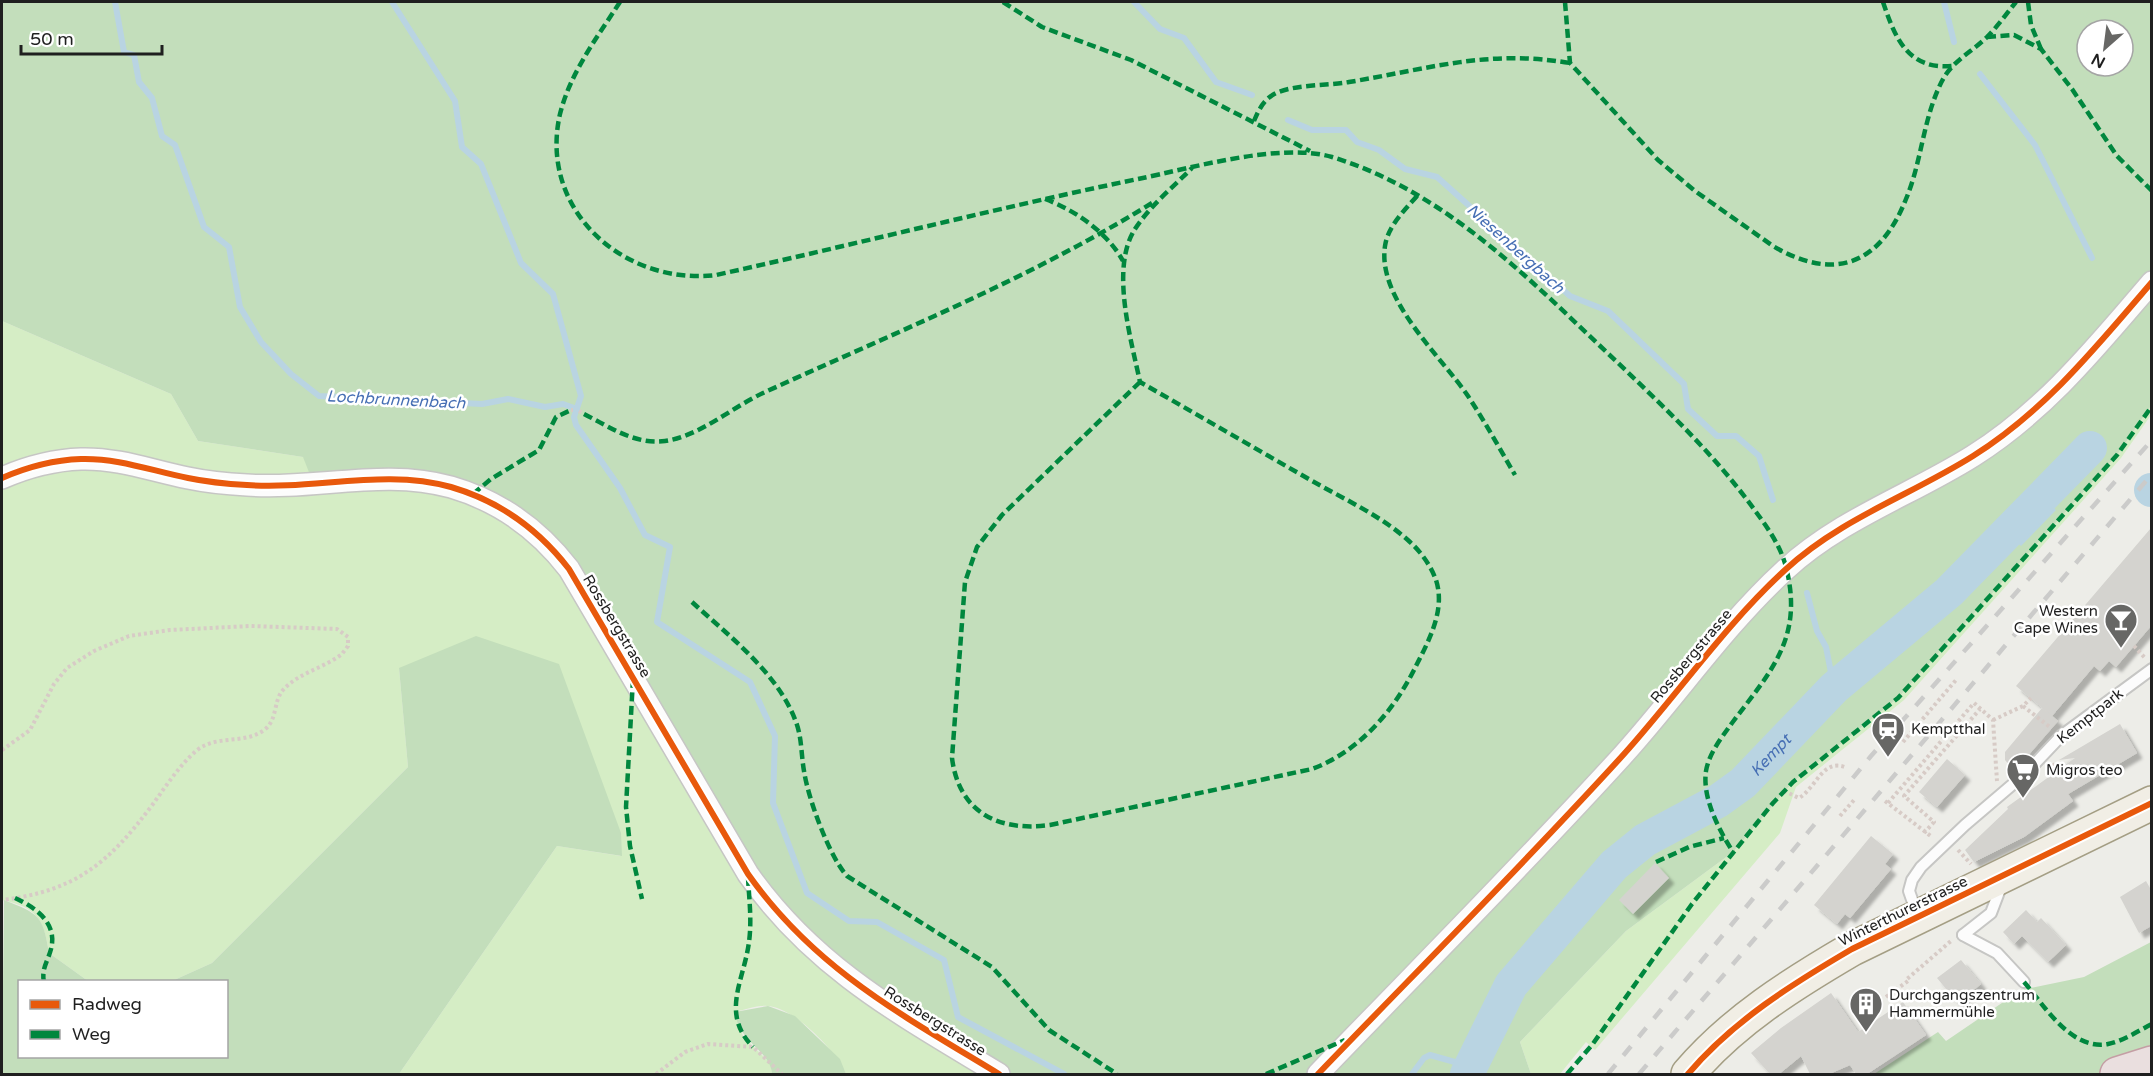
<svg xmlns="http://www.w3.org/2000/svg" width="2153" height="1076" viewBox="0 0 2153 1076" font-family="'Varela Round',sans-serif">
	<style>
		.grass { fill: #d5edc5 }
		.forest { fill: #c3debb; fill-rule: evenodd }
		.water { fill: #b9d4e2 }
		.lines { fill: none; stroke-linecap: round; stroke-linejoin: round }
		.stream { stroke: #b9d4e2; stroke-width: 6 }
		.river { stroke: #b9d4e2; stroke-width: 34 }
		.building { fill: #d4d3cf; filter: url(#shadow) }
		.lane-casing { stroke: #c6c6c4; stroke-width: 14 }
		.street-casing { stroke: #c6c6c4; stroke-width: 24 }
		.primary-casing { stroke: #a49e84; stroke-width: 36 }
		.highway-casing { stroke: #c49ea4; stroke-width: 36 }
		.path { stroke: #d7cbc6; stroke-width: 4; stroke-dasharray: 3 3; stroke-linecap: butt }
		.lane { stroke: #fcfcfc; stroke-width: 10 }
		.street { stroke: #fcfcfc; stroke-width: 21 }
		.primary { stroke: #f1eee5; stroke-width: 33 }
		.highway { stroke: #eadfdf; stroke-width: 33 }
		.rail { stroke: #cbcbca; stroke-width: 4.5; stroke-dasharray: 12 12; stroke-linecap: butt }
		.quiet { stroke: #00873e; stroke-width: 4.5; stroke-dasharray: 9 4.5; stroke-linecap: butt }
		.cycleway-casing { stroke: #fff; stroke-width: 10 }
		.cycleway { stroke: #e8590c; stroke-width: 6 }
		.labels { text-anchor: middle; stroke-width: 5; stroke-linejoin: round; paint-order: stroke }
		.poi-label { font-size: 15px; fill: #1f1f1f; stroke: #fff; text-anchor: start }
		.street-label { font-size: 15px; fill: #1f1f1f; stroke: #fff }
		.water-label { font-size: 16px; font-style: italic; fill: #466fb4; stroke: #fff }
	</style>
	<defs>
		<filter id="shadow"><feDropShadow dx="5.5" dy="5.5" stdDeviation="1.5" flood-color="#0004"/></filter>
	</defs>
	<rect width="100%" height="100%" fill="#edede8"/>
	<!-- grass -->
	<g class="grass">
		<path d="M 2,321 L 171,394 L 198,441 L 303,457 L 505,511 L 999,1074 L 846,1074 C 836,1051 794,1007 767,1006 C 758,1005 744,1010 735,1012 L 743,1036 L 771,1064 L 772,1074 L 399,1074 L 557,846 L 621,856 L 399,668 L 408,767 L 212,963 L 172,981 L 88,981 L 49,953 C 44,920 37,907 2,900 Z"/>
		<polygon points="2151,406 2151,415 2121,458 1904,700 1796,787 1780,833 1595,1050 1586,1042 1560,1074 1531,1074 1520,1042 1626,931 1733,852 1793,782 1898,698 2117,455"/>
	</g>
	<!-- forest -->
	<g class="forest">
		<path d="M 2,2 L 2151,2 L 2151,406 L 2117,455 L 1898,698 L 1793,782 L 1733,852 L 1626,931 L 1520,1042 L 1531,1074 L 999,1074 L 782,919 L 557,554 L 453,487 L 314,485 L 303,457 L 198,441 L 171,394 L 2,321 ZM 2087,30 L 2123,30 L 2123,66 L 2087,66 Z"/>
		<path d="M 476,636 L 559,664 L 621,833 L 622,856 L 557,846 L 399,1074 L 2,1074 L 4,900 C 39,914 43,915 49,953 L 88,981 L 20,982 L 20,1056 L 226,1056 L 226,982 L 172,981 L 212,963 L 408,767 L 399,668 Z"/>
		<polygon points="2151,942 2151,1074 1874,1074 1938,1032 1946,1041 2021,990 2084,977"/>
		<path d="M 768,1006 L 795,1016 L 840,1059 L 846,1074 L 772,1074 C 771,1051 738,1042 735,1012 Z"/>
	</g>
	<!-- water -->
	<polygon class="water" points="2031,486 2056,510 2021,546 1996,522"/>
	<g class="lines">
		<!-- stream -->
		<g class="stream">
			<polyline points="115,2 124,52 134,55 139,82 152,98 162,136 175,145 204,227 229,247 240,307 261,342 291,374 319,396 482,404 508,399 545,407 563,404 577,409"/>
			<polyline points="392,2 455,101 462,147 481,164 521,263 553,294 581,396 574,417 576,425 620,488 645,535 670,547 657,622 750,682 775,736 773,803 807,893 849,921 877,922 944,960 958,1017 1064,1074"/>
			<polyline points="1134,2 1160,29 1184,38 1216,82 1252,95"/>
			<polyline points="1944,2 1954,42"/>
			<polyline points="1980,74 2035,145 2092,258"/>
			<polyline points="1288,120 1312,130 1346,130 1357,142 1379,150 1405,169 1437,177 1570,296 1608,311 1684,384 1688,409 1717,436 1736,436 1759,456 1773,500"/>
			<polyline points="1807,593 1817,631 1826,647 1834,688"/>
			<polyline points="1412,1074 1424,1058 1430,1055 1469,1066"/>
		</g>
		<!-- river -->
		<g class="river">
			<polyline points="2151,490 2152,490"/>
			<path id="s1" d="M 1467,1074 L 1511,985 L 1614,865 L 1645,840 L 1718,801 L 1743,783 L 1834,688 L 1949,592 L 2090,448"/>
		</g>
	</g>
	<!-- building -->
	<g class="building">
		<polygon points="2151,528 2151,626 2116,667 2109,661 2100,671 2094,666 2052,716 2058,721 2019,766 2010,766 2005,760 2005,752 2042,708 2051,715 2016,686"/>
		<polygon points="2120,724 2137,753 2068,794 2073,801 2024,837 1974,862 1965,850 2008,809 2007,807 2075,758 2059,760"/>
		<polygon points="1947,759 1965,775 1937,807 1919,792"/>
		<polygon points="1871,836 1893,854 1885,864 1891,869 1850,918 1845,914 1837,924 1814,905"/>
		<polygon points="1655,863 1669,878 1633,914 1619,900"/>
		<polygon points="2146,881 2151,890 2151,926 2139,933 2120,897"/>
		<polygon points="2026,910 2037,922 2041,918 2066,945 2048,962 2022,936 2014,944 2003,932"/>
		<polygon points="1961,960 1981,984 1958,1003 1937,978"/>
		<polygon points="1831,993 1858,1032 1903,1002 1926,1035 1867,1074 1856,1074 1850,1065 1829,1074 1810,1074 1801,1056 1779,1074 1770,1074 1751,1053 1781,1028"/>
	</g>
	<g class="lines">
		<!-- lane casing -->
		<g class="lane-casing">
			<g id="lane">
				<polyline points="1917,914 1909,891 1912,880 1921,867 1965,825 2026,773 2061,736 2152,669"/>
				<polyline points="1963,935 1997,953 2024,982"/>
				<polyline points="1963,935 1991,913 2002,884"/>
			</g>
		</g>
		<!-- street casing -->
		<g class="street-casing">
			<g id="street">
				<path d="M 2,478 C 27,467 53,460 81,459 C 119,458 152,471 188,478 C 207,482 227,484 247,485 C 315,490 385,468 451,487 C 499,501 539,530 569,569 L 748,874 C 815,969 902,1015 999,1074"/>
				<path d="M 1318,1074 C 1420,968 1525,863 1624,754 C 1678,694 1725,625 1785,570 C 1840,519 1911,495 1973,456 C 2046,410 2097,346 2152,282"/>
			</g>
		</g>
		<!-- primary casing -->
		<g class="primary-casing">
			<path id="primary" d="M 1688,1074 C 1733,1021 1792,984 1852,949 L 2152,803"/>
		</g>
		<!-- highway casing -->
		<g class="highway-casing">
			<polyline id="highway" points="2117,1074 2152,1063"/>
		</g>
		<!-- path -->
		<g class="path">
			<polyline points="571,410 573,410"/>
			<polyline points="579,411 584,414"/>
			<polyline points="2134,646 2146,659"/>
			<polyline points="2023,706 2051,728"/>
			<polyline points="1993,720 2023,706 2031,698"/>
			<polyline points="1903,742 1956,680"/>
			<path d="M 2,750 L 30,730 L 54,684 L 67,668 L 94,651 L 129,636 L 170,630 L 251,626 L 337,629 L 348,637 L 348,646 L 342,654 C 324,668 298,673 283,690 C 273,701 278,720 264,730 C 244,745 216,734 196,751 C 179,766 166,786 153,804 C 109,863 76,891 2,900"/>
			<polyline points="2052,764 2060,772"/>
			<path d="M 1784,791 L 1799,798 C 1817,787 1823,757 1847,768"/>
			<polyline points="1885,801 1932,837"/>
			<polyline points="1888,803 1974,703 1993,720 1997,781"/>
			<polyline points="1840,816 1854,800"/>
			<polyline points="1924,833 1934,822 1904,796 1980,709"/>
			<polyline points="1958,850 1971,864"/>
			<polyline points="1886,997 1908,981 1907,979 1951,941"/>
			<polyline points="656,1074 685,1052 708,1044 753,1047 782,1074"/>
		</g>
		<!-- lane -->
		<use href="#lane" class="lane"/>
		<!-- street -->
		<use href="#street" class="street"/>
		<!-- primary -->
		<use href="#primary" class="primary"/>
		<!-- highway -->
		<use href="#highway" class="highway"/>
		<!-- rail -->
		<g class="rail">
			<polyline points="1608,1074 1871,756 2152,440"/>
			<polyline points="1639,1074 2152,474"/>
		</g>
		<!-- quiet -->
		<g class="quiet">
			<path d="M 620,2 C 598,36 570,73 560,114 C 538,210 624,286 716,275 C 857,244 997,208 1138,179 C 1192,168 1280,142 1332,157 C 1447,192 1532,282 1617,362 C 1667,410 1716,456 1756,512 C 1768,528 1781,547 1786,567 C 1804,638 1771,671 1732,723 C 1722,737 1709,753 1706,771 C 1702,798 1719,830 1733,852"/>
			<polyline points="1003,2 1042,27 1131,60 1310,151"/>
			<path d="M 1565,2 L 1570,63 L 1658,160 L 1695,191 L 1773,246 C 1834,282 1880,265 1906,199 C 1922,161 1923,118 1942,81 C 1952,61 1972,52 1987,37 C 1998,26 2007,13 2016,2"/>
			<path d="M 1883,2 C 1895,38 1908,70 1952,66"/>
			<polyline points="2028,2 2031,25 2041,49"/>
			<polyline points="1987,37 2014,35 2041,49 2072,89 2117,156 2152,191"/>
			<path d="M 1254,121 C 1259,109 1264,99 1276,93 C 1297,84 1326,86 1349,82 C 1429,69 1487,49 1570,63"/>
			<path d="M 1417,196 C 1404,211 1388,226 1385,246 C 1377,299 1440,355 1468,396 C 1485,422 1500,449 1515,475"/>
			<path d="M 1045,199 C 1075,210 1108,233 1123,261"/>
			<path d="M 1140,382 L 1002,515 L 977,547 L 965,582 L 952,758 C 959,813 999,832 1050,825 L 1312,769 C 1358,752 1392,713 1414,670 C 1428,642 1446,611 1436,580 C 1431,566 1421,552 1410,542 C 1383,517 1346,500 1314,482 C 1256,449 1198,415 1140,382 C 1131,339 1110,268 1135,229 C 1150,206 1173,187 1192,168"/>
			<path d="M 584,414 C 610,427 635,445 665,441 C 700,436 731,408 763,393 C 894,333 1029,279 1152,203"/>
			<polyline points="473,494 491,479 539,450 556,417 571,410"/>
			<path d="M 692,602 C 729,636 778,673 796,722 C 802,738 801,754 804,771 C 808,798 829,856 847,876 L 992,967 L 1049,1030 L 1117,1074"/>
			<polyline points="633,679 626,807 630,846 642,899"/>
			<polyline points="1656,862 1689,847 1724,838"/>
			<path d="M 748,877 C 749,898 752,920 749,942 C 744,981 720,1013 753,1047"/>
			<path d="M 15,898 C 35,907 58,923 51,949 C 48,961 41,969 44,982"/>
			<path d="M 2024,982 C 2044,1005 2071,1051 2108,1044 C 2123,1041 2138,1031 2152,1024"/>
			<polyline points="1266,1074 1345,1040"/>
			<polyline points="1567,1074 1592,1045 1692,904 1773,803 1793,782 1898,698 2117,455 2152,406"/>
		</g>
		<!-- cycleway casing -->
		<g class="cycleway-casing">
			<g id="cycleway">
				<path d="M 2,478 C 27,467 53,460 81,459 C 119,458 152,471 188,478 C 207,482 227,484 247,485 C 315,490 385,468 451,487 C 499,501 539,530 569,569 L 748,874 C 815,969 902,1015 999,1074"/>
				<path d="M 1318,1074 C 1420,968 1525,863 1624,754 C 1678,694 1725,625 1785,570 C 1840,519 1911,495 1973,456 C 2046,410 2097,346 2152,282"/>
				<path d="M 1688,1074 C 1733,1021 1792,984 1852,949 L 2152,803"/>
			</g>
		</g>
		<!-- cycleway -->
		<use href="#cycleway" class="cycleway"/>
	</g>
	<!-- icons -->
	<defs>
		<g id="bar-pin" transform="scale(1.725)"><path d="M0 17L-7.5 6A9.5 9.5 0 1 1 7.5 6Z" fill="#676765" stroke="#fff"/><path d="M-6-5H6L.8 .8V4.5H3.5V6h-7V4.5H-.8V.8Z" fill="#fff"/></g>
		<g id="station-pin" transform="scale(1.725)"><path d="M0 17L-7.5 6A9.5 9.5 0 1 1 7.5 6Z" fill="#676765" stroke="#fff"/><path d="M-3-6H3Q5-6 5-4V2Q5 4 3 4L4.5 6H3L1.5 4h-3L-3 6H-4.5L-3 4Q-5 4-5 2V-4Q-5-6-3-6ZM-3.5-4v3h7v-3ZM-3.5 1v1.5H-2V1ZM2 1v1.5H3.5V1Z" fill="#fff"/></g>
		<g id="supermarket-pin" transform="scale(1.725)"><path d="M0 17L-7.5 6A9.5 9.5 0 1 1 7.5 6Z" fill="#676765" stroke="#fff"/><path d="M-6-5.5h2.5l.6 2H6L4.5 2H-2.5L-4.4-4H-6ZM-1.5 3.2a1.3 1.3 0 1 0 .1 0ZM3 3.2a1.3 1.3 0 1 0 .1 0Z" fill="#fff"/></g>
		<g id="building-pin" transform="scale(1.725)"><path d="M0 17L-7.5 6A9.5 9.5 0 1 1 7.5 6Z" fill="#676765" stroke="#fff"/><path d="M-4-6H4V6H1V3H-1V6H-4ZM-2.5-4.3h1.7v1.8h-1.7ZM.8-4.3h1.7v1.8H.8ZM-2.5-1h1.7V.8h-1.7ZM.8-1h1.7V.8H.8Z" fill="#fff"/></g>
	</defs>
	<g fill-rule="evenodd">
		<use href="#bar-pin" x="2121" y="620"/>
		<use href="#station-pin" x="1888" y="729"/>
		<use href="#supermarket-pin" x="2023" y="770"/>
		<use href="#building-pin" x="1866" y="1004"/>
	</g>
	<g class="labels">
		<!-- poi labels -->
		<g class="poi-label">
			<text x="2098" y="616" text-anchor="end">Western<tspan x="2098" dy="17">Cape Wines</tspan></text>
			<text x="1911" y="734">Kemptthal</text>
			<text x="2046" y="775">Migros teo</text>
			<text x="1889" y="1000">Durchgangszentrum<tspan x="1889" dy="17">Hammermühle</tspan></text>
		</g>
		<!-- street labels -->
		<g class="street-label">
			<text transform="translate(617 626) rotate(59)" y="5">Rossbergstrasse</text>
			<text transform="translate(1691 656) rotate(-50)" y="5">Rossbergstrasse</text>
			<text transform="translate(2090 716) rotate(-38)" y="5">Kemptpark</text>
			<text transform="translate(1903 911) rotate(-26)" y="5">Winterthurerstrasse</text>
			<text transform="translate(935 1021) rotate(32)" y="5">Rossbergstrasse</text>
		</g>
		<!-- water labels -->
		<g class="water-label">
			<text transform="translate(1516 248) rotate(42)" y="6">Niesenbergbach</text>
			<text transform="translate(396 399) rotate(3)" y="6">Lochbrunnenbach</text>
			<text dy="6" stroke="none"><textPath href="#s1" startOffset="450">Kempt</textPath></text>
		</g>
	</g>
	<!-- border -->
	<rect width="2153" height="1076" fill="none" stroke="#1f1f1f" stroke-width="6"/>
	<!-- legend -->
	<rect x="18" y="980" width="210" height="78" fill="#ffffff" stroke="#a5a5a5" stroke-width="1.5"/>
	<rect x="30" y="1000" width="30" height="9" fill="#e8590c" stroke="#a5a5a5" stroke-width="1.5"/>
	<text x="72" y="1010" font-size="18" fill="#1f1f1f">Radweg</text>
	<rect x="30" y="1030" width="30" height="9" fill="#00873e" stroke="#a5a5a5" stroke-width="1.5"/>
	<text x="72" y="1040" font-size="18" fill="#1f1f1f">Weg</text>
	<!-- north arrow -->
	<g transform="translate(2105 48) rotate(208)"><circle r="28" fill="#ffffff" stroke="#a5a5a5" stroke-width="1.5"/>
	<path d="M0-4.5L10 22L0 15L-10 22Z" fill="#676765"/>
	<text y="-9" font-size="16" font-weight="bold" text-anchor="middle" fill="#1f1f1f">N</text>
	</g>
	<!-- scale -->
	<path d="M21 45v9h141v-9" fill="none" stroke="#1f1f1f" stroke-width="3"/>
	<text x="30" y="45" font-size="18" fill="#1f1f1f" stroke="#ffffff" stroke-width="4.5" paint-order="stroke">50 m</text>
</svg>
